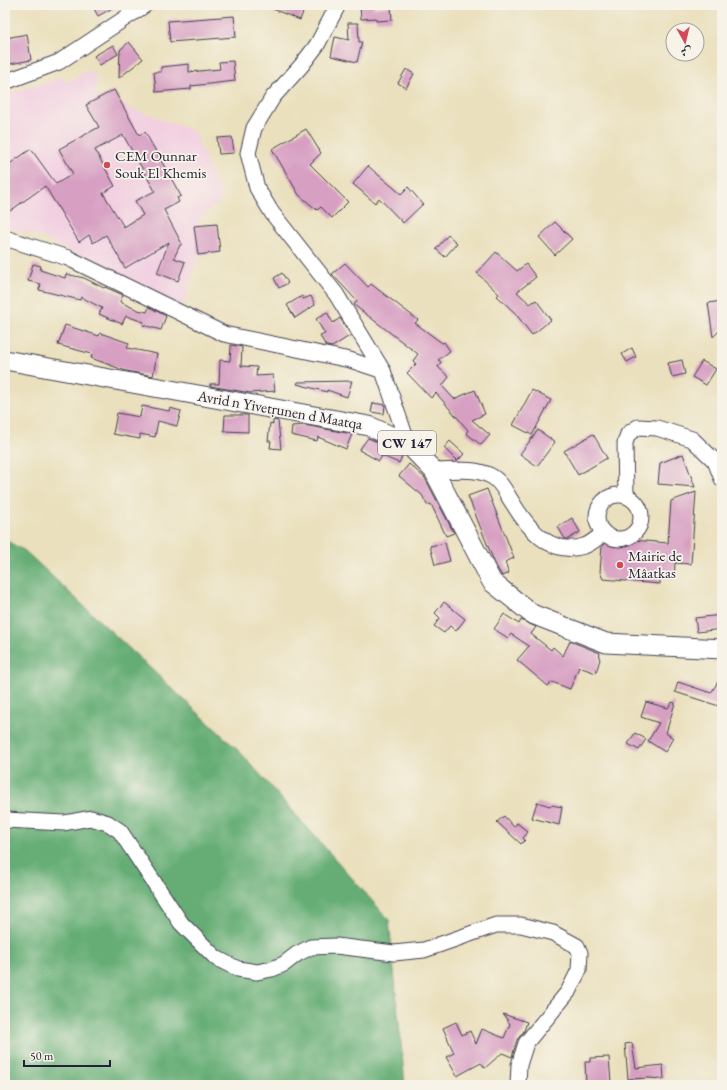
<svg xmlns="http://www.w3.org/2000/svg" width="727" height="1090" viewBox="0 0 727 1090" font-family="'EB Garamond',Amiri,serif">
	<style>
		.built { fill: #f2cfe1 }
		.forest { fill: #65ad74; stroke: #446858 }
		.building { fill: #d79fc2; fill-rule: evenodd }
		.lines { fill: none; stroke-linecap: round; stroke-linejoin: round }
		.minor-casing { stroke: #403e4e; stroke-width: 17 }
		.major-casing { stroke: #403e4e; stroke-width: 21 }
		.minor { stroke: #fff; stroke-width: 15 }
		.major { stroke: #fff; stroke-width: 19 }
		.poi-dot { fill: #d1495b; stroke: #f7f3e8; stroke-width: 1.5 }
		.labels { text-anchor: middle; stroke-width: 3.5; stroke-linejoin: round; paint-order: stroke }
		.shield { fill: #f7f3e8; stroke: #62616f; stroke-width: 1 }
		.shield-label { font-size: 14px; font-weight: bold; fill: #22223b }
		.poi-label { font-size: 15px; fill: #22223b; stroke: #f7f3e8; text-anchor: start }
		.street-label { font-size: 15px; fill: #22223b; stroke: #f7f3e8 }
	</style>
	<rect width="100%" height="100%" fill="#f7f3e8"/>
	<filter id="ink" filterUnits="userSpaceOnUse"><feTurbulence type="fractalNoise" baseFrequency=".025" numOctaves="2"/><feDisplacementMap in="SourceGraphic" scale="8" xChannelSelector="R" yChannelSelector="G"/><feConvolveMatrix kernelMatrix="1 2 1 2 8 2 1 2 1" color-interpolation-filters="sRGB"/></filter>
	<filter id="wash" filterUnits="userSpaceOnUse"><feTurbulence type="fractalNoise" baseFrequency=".012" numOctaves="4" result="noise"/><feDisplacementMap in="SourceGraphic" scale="16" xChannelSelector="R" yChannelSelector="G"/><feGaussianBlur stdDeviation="0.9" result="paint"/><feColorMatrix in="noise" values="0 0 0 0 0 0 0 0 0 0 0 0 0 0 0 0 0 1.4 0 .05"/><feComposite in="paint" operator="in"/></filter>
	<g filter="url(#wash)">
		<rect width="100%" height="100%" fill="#eae0bd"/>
		<!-- built -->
		<polygon class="built" points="89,70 96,76 95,95 194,131 222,200 199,219 197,258 183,307 41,237 5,227 5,95 64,77 67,83"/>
		<!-- forest -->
		<polygon class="forest" points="5,540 25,551 241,753 389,920 405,1085 5,1085"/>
		<g id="blocks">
			<!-- building -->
			<g class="building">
				<polygon points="92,5 118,5 98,16"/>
				<polygon points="263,5 300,5 305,7 300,20"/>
				<polygon points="360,5 373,5 373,8 391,6 392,20 376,21 376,18 361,19"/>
				<polygon points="234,16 236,37 170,42 168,21"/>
				<polygon points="348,23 358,23 359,42 362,42 357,62 331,56 335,37 349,40"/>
				<polygon points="27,34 31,60 5,65 5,50 8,49 6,38"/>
				<polygon points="129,42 143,59 119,78 120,50"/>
				<polygon points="113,45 118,54 100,65 94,56"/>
				<polygon points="233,61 235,81 191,86 191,89 156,92 154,72 161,72 161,67 189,64 189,72 220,69 219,62"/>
				<polygon points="406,69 414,74 406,88 398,83"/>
				<path d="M 114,90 L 139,135 L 145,132 L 181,196 L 177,198 L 179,202 L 164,210 L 182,244 L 180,245 L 174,258 L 185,262 L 178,281 L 157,273 L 169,242 L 125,268 L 106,235 L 93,243 L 89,235 L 79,242 L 45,186 L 10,211 L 5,204 L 5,167 L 31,149 L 56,184 L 73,174 L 59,149 L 99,127 L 86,105 ZM 123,135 L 155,191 L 135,201 L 143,215 L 124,227 L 103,193 L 115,186 L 95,150 Z"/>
				<polygon points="306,129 321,153 310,164 348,202 332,218 321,207 317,210 299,195 272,149"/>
				<polygon points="232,137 234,153 219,154 217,138"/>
				<polygon points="368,166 401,194 408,187 423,204 403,223 379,198 375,203 353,184"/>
				<polygon points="555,222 572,239 555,255 539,237"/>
				<polygon points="217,224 220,252 198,255 194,226"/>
				<polygon points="448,235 457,243 445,257 436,249"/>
				<polygon points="496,252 517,271 526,264 536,277 517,292 530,304 536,300 551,320 532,335 515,313 497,296 499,294 477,273"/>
				<polygon points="345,263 368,287 371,284 418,320 415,323 442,343 444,342 450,351 438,360 441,362 438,367 449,377 442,386 454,399 475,390 485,414 472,420 490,435 481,445 466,433 468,430 436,393 431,398 407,373 416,364 413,361 418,354 354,305 357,301 332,274"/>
				<polygon points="33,264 41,266 40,270 65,278 66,274 84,278 104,288 105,287 123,295 120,302 138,310 147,312 149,307 166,316 161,330 143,325 144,322 126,316 122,324 99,314 102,308 81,297 80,300 39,290 41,284 28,281"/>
				<polygon points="282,273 288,283 279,288 274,278"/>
				<polygon points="302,296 303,299 311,296 315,305 295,318 287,305"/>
				<polygon points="722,301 722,328 713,337 708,303"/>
				<polygon points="327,312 333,323 340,318 351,335 332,347 326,346 320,336 325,334 316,319"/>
				<polygon points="65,325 99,336 100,333 129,343 127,348 157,354 153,376 126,371 91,358 92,354 58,345"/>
				<polygon points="231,345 242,347 241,366 257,367 256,376 273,375 275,391 250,393 210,386 210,384 219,384 220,360 230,361"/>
				<polygon points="632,348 636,357 627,362 622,354"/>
				<polygon points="682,360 685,374 672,377 668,363"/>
				<polygon points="702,361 716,369 706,385 692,377"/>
				<polygon points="352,381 347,397 327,390 327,392 297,384 298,382"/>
				<polygon points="532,390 551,400 532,435 513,425"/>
				<polygon points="373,403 385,405 384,414 371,412"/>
				<polygon points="142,406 169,411 170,408 181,411 177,426 158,421 155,437 140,434 140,439 113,434 117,413 140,417"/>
				<polygon points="225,415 248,415 248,432 224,431"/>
				<polygon points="273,420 278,421 281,449 270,448 271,441 268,441 270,423 273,424"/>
				<polygon points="304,425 352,434 346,449 318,437 317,441 291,435 292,426"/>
				<polygon points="538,430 555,442 537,466 520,454"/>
				<polygon points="593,434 607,458 578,475 564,451"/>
				<polygon points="368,438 402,453 403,454 399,463 382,456 379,461 359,450"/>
				<polygon points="450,441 464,454 457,461 444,448"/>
				<polygon points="683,454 695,487 658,484 660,463"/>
				<polygon points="409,464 425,478 454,533 446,536 431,504 427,505 422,495 399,476"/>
				<polygon points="487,489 514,558 505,562 509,573 502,576 495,564 468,496"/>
				<polygon points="696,492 691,564 675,563 674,579 660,578 660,584 603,579 600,572 602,546 611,538 668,543 671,501"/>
				<polygon points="572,518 580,532 568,539 565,539 558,527"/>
				<polygon points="445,543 450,561 435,565 430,546"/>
				<polygon points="444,602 465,619 456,631 450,626 444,633 434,626 440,618 435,613"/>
				<polygon points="504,614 519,624 521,620 536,627 531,634 551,650 553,647 563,656 570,641 600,653 599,658 600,659 596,673 579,667 570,689 552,682 548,686 517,660 529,646 511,634 508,638 494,629"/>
				<polygon points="722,615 722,629 697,632 695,618"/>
				<polygon points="722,675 722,707 675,692 678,682 711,693"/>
				<polygon points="646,702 668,708 672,702 675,703 666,733 673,738 665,752 648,741 659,723 641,717"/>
				<polygon points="635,733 646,739 639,750 628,744"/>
				<polygon points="537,802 550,806 551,805 562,807 559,825 532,818"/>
				<polygon points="504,816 514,827 517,823 528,832 523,838 525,840 521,844 497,822"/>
				<polygon points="503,1014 527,1022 524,1031 517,1040 512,1057 502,1053 485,1068 481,1063 457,1076 446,1057 454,1053 443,1028 456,1022 462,1035 470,1031 476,1044 482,1029 504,1038 510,1024"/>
				<polygon points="632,1043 636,1068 663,1065 664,1079 649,1078 628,1079 625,1044"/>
				<polygon points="609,1057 611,1083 586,1084 585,1062 590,1062 590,1058"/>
			</g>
		</g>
	</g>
	<g filter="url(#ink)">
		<use href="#blocks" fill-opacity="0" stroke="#403e4e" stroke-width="1"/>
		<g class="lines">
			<!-- minor casing -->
			<g class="minor-casing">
				<g id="minor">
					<polyline points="338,5 317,45 301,66 273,97 254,128 248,153 257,188 272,213 336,294 383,371 408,444"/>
					<polyline points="5,82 59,62 145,5"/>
					<polyline points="5,238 68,258 224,334 350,360 383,371"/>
					<path d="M 434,471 C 453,471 474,467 491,476 C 501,481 506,493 512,502 C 527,527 550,557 584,546 C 591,544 598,537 604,533"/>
					<circle cx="619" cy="517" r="22"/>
					<polyline points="626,496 625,443 628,434 638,427 657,428 692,439 715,461 722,479"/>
					<polyline points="5,820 64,823 91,818 108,823 120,831 181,923 216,958 238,969 257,972 272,969 284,964 297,954 311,947 336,946 394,953 424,950 496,925 521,925 553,933 577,946 580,953 579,970 568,992 526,1043 519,1065 518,1085"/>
				</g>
			</g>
			<!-- major casing -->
			<g class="major-casing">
				<polyline id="major" points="5,360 369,426 408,444 434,471 492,582 532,614 606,643 722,649"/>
			</g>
			<!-- minor -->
			<use href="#minor" class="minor"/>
			<!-- major -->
			<use href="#major" class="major"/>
		</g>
	</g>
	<!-- markers -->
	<g class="poi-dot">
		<circle cx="107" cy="165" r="4"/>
		<circle cx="620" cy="565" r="4"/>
	</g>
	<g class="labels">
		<!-- shield labels -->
		<rect class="shield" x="378" y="431" width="58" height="24" rx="3"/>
		<g class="shield-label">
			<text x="407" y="448">CW 147</text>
		</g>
		<!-- poi labels -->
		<g class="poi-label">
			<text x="115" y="161">CEM Ounnar<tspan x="115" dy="17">Souk El Khemis</tspan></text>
			<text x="628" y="561">Mairie de<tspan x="628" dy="17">Mâatkas</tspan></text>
		</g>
		<!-- street labels -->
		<g class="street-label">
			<text transform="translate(280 410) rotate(10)" y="5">Avrid n Yivetṛunen d Maatqa</text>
		</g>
	</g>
	<!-- margin -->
	<rect width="727" height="1090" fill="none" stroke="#f7f3e8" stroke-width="20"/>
	<!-- north arrow -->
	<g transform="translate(685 42) rotate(172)"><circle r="19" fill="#f7f3e8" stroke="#a29fa3"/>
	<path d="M0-3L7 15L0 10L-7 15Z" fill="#d1495b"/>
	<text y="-6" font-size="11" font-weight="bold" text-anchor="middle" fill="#22223b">ش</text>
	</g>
	<!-- scale -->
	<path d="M24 1060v6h86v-6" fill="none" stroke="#22223b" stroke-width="2"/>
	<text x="30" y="1060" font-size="12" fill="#22223b" stroke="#f7f3e8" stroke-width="3" paint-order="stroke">50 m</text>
</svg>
